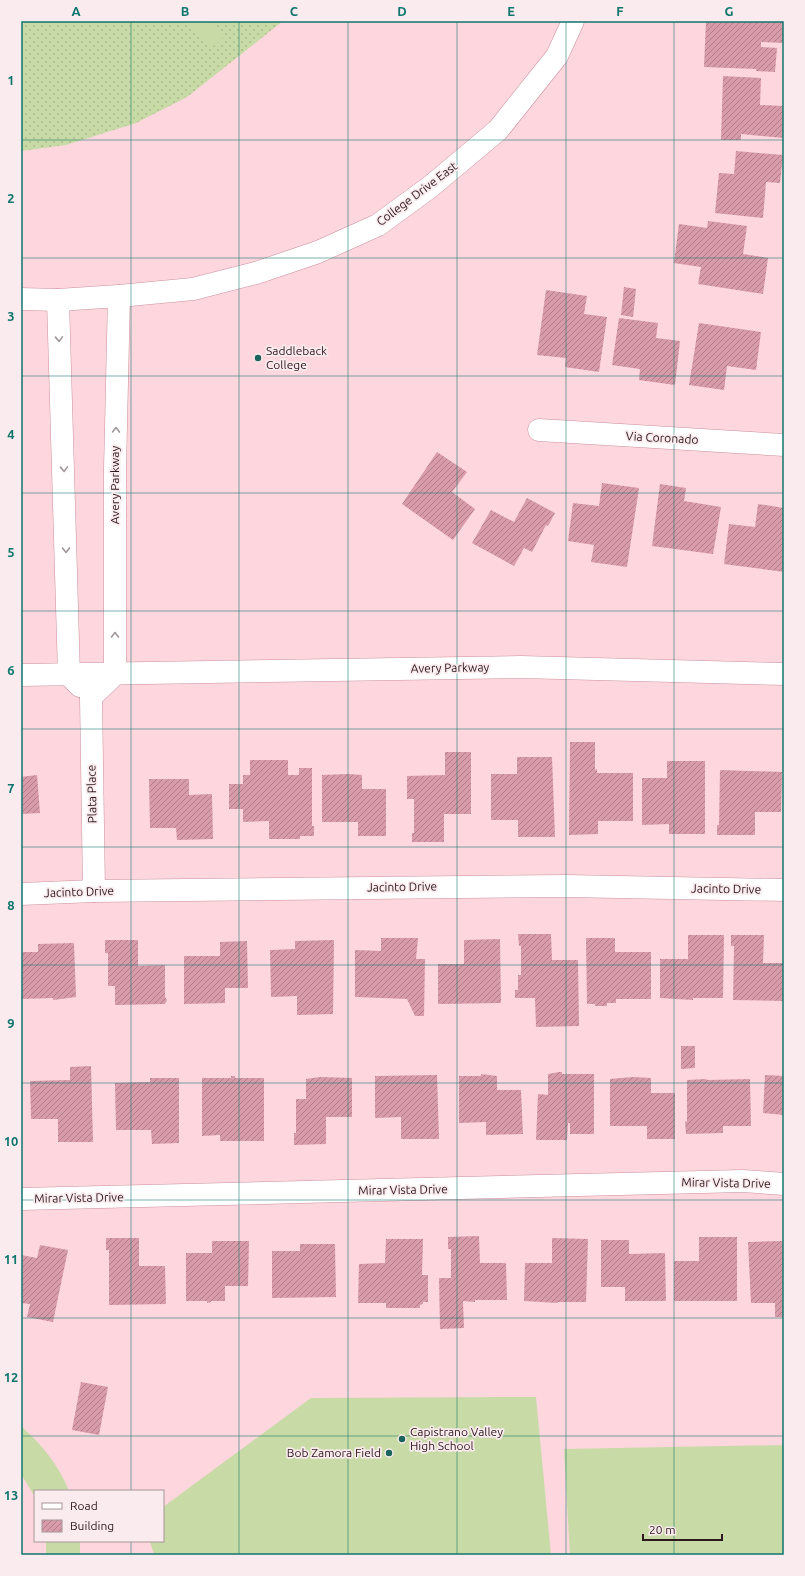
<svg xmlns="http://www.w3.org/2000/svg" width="805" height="1576" viewBox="0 0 805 1576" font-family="Ubuntu,sans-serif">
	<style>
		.grass { fill: url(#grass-dots) }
		.pitch { fill: #c8daa5 }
		.building { fill: url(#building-hatch) }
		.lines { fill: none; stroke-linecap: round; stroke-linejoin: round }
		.minor-casing { stroke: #cc909e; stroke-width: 23 }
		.minor { stroke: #fff; stroke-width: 22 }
		.oneway { stroke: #a19799 }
		.grid { fill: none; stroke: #0f766e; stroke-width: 1; stroke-opacity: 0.55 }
		.poi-dot { fill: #1a645c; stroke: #f9ebee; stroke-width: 1.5 }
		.labels { text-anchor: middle; stroke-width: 3.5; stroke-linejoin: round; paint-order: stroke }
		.street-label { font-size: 12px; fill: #2e171d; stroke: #f9ebee }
		.poi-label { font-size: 12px; fill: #2e171d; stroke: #f9ebee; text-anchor: start }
		.neatline { fill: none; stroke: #0f766e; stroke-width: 1.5 }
		.grid-label { font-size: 13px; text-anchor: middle; font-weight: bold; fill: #0f766e }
	</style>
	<defs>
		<pattern id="grass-dots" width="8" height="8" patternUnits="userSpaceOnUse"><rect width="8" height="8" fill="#c8daa5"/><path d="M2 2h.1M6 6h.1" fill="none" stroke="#acba8e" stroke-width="1.8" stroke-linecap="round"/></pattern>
		<pattern id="building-hatch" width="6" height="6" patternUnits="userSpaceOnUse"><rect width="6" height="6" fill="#d89ba9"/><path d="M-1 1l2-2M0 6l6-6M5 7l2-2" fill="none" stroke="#b07d89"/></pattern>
	</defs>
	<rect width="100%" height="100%" fill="#fdd6de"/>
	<!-- grass -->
	<polygon class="grass" points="21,21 283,21 187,97 136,123 66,145 21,151"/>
	<!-- pitch -->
	<g class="pitch">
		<polygon points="187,21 209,21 223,38 210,49"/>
		<polygon points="536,1397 551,1555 154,1555 150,1541 163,1541 163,1507 311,1398"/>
		<path d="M 21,1426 C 41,1444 59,1465 69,1491 L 35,1491 L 35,1497 L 21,1474 Z"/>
		<polygon points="784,1445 784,1555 570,1555 564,1449"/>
		<rect x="46" y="1541" width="34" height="14"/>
	</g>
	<!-- building -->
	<g class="building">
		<polygon points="706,21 784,21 784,43 761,42 761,47 777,48 775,72 756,71 756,69 704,67"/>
		<polygon points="723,76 761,78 760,105 784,106 784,138 741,134 741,140 721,140"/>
		<polygon points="736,151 783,155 780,183 766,182 763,218 715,213 719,173 734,174"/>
		<polygon points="708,221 747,226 743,254 768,258 763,294 698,284 701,267 674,263 679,224 707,228"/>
		<polygon points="624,287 636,289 633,317 621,315"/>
		<polygon points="546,290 587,296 584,314 607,317 599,372 565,367 566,358 537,355"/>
		<polygon points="619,318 658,323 656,338 680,341 675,385 639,380 640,369 612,365"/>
		<polygon points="699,323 761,332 756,370 727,366 724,390 689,385"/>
		<polygon points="437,452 467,472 452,492 475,509 453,540 402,504"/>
		<polygon points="602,483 639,488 627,567 591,562 594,545 568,541 573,503 599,506"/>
		<polygon points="660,484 686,488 684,501 721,507 713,554 652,546"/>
		<polygon points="527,498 555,513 548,526 546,525 532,552 524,548 514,566 472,543 491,510 514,522"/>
		<polygon points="758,504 784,508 784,572 724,564 729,524 755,527"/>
		<polygon points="570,742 595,742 595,770 597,769 597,773 633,773 633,821 598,821 598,834 569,835"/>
		<polygon points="445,752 471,752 471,814 444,814 444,842 412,842 412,833 414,833 414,799 407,799 407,776 445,775"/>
		<polygon points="517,757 552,757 555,837 518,837 518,820 491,820 491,774 517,774"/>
		<polygon points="250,760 288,760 288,775 299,775 299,768 312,768 312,826 314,826 314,836 300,836 300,839 269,839 269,821 243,822 243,809 229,809 229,784 243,784 243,775 250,775"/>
		<polygon points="667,761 705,761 705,834 669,834 669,824 642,825 642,778 667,778"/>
		<polygon points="720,770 782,772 781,812 755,812 755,835 717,835 717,825 719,825"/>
		<polygon points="349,774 362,775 362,789 386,789 386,836 358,836 358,822 322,822 322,775"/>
		<polygon points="37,775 40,813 21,814 21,777"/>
		<polygon points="149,779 189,779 189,795 212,794 213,839 177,840 176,828 150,828"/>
		<polygon points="518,934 551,934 552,960 578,960 579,1026 536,1027 535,998 515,998 515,990 518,990 518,975 521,975 521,946 519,946"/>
		<polygon points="688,935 724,935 723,998 693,998 693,1000 660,998 660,959 688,959"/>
		<polygon points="731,935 764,935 763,963 784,963 784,1001 733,1000 734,946 731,946"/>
		<polygon points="381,938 418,938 416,959 425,959 424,1016 415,1016 407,999 355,997 355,950 381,951"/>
		<polygon points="586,938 615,938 615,952 651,952 651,999 616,999 616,1003 607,1003 607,1006 595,1006 595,1004 587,1004"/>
		<polygon points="500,939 501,1003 438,1004 438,964 464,964 464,940"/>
		<polygon points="105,940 138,940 138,966 165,965 165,997 167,1000 165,1004 115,1005 115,986 108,986 108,953 105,953"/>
		<polygon points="334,940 333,1014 297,1015 297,996 271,997 270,950 295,949 295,941"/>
		<polygon points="247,941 248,988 225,988 225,1003 184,1004 184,956 220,956 220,942"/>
		<polygon points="74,943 76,997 53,1000 53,998 21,999 21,952 38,952 38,944"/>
		<polygon points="681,1046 695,1046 695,1068 681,1069"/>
		<polygon points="91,1066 93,1142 58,1142 58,1119 31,1119 30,1081 70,1080 70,1067"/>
		<polygon points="559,1072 562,1072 562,1074 594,1074 594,1134 570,1134 570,1123 568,1123 567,1140 536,1140 538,1094 548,1095 548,1074"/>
		<polygon points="481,1074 497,1076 497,1090 521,1090 523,1134 486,1135 486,1122 459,1123 459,1076 481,1076"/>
		<polygon points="437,1075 439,1139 401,1139 401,1117 375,1118 375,1076"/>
		<polygon points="765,1075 784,1076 784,1115 763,1113"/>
		<polygon points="231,1076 235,1076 235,1078 264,1078 264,1141 220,1141 220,1135 202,1136 202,1078 231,1078"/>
		<polygon points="320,1077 352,1078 352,1117 326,1117 326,1144 294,1145 294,1133 296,1133 296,1099 306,1099 306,1079"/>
		<polygon points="633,1077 651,1078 651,1093 675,1093 675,1139 647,1139 647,1126 610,1126 610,1079"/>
		<polygon points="150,1078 179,1078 179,1143 152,1144 151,1130 116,1130 115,1083 150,1082"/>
		<polygon points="705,1079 708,1080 750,1079 751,1126 723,1126 723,1133 686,1134 685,1121 687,1122 687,1080"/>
		<polygon points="479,1236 480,1263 506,1263 507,1300 475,1300 475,1302 463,1301 464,1328 440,1329 439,1278 451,1278 451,1249 448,1249 448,1237"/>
		<polygon points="699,1237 737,1237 737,1301 674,1301 674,1261 699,1261"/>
		<polygon points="106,1238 139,1238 139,1266 165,1266 166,1304 109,1305 109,1250 106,1250"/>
		<polygon points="552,1238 588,1239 586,1302 557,1302 558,1303 524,1301 525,1263 552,1263"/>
		<polygon points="386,1239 423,1239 422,1275 428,1275 428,1302 423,1302 423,1304 420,1305 420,1308 386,1308 386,1303 358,1303 359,1264 385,1263"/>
		<polygon points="601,1240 629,1240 629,1254 665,1253 666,1301 625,1301 625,1287 601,1287"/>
		<polygon points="212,1241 249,1241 248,1286 225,1286 225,1301 211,1301 211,1302 207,1303 207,1301 186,1301 186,1253 212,1253"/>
		<polygon points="783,1241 784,1317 775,1317 775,1303 751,1303 748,1242"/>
		<polygon points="300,1244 335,1244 336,1297 272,1298 272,1251 300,1251"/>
		<polygon points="40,1245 68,1250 53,1322 27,1317 30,1304 21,1303 21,1255 37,1258"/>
		<polygon points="81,1382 108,1387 99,1435 72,1430"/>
	</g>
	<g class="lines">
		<!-- minor casing -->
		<g class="minor-casing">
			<g id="minor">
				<polyline points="21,299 58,300 119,296 193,289 256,273 318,252 378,225 430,187 498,130 557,56 573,21"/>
				<polyline points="58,300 69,675 80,686"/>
				<polyline points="539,430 784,445"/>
				<polyline points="21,675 521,667 784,674"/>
				<polyline points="91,697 115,674 115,469 119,296"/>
				<polyline points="91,697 94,891"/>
				<polyline points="21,894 94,891 566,886 784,890"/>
				<polyline points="21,1199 743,1181 784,1184"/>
			</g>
		</g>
		<!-- minor -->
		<use href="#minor" class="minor"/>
	</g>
	<!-- one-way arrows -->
	<defs><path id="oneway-chevron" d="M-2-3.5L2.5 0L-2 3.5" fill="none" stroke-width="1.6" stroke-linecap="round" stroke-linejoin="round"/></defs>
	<g class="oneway">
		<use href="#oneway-chevron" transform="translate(59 339) rotate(88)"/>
		<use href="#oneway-chevron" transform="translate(116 430) rotate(-89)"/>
		<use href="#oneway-chevron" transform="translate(64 469) rotate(88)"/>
		<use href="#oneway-chevron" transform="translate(66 550) rotate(89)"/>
		<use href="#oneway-chevron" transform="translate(115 635) rotate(-90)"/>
	</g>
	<!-- grid -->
	<path class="grid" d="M 131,21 L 131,1491M 239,21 L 239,1555M 348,21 L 348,1555M 457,21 L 457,1555M 566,21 L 566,1555M 674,21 L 674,1555M 21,140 L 784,140M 21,258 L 784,258M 21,376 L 784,376M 21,493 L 784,493M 21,611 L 784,611M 21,729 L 784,729M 21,847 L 784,847M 21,965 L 784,965M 21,1083 L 784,1083M 21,1200 L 784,1200M 21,1318 L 784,1318M 21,1436 L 784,1436M 131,1541 L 131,1555"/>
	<!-- markers -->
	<g class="poi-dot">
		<circle cx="258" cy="358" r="4"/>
		<circle cx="402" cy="1439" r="4"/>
		<circle cx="389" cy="1453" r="4"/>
	</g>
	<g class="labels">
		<!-- street labels -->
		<g class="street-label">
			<text transform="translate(417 194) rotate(-37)" y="4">College Drive East</text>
			<text transform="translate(662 438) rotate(3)" y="4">Via Coronado</text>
			<text transform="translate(115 485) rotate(-90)" y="4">Avery Parkway</text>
			<text transform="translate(450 668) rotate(-1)" y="4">Avery Parkway</text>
			<text transform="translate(92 794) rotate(-91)" y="4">Plata Place</text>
			<text transform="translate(402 887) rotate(-1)" y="4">Jacinto Drive</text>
			<text transform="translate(726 889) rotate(1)" y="4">Jacinto Drive</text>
			<text transform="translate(79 892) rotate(-2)" y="4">Jacinto Drive</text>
			<text transform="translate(726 1183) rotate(1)" y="4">Mirar Vista Drive</text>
			<text transform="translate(403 1190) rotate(-1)" y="4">Mirar Vista Drive</text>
			<text transform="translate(79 1198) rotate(-1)" y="4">Mirar Vista Drive</text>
		</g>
		<!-- poi labels -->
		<g class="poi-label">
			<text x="266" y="355">Saddleback<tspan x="266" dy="14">College</tspan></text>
			<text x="410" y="1436">Capistrano Valley<tspan x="410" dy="14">High School</tspan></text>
			<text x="381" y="1457" text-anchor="end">Bob Zamora Field</text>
		</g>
	</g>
	<!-- border -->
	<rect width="805" height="1576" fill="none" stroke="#f9ebee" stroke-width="44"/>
	<!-- legend -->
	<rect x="34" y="1490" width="130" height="52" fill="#f9ebee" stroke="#a8969a"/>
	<rect x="42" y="1503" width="20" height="6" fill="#ffffff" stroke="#a8969a"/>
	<text x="70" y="1510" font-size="12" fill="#2e171d">Road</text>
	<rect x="42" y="1520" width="20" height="12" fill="url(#building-hatch)" stroke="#a8969a"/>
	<text x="70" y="1530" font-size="12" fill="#2e171d">Building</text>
	<!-- scale -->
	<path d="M643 1534v6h79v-6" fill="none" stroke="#2e171d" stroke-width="2"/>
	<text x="649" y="1534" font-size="12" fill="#2e171d" stroke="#f9ebee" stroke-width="3" paint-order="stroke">20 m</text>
	<rect x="22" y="22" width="761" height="1532" class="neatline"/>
	<g class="grid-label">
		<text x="76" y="16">A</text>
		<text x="185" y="16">B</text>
		<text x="294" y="16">C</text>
		<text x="402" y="16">D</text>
		<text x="511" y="16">E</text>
		<text x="620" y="16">F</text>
		<text x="729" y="16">G</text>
		<text x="11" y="85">1</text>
		<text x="11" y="203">2</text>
		<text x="11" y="321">3</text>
		<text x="11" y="439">4</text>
		<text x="11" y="557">5</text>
		<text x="11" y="675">6</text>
		<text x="11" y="793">7</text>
		<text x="11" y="910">8</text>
		<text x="11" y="1028">9</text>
		<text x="11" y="1146">10</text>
		<text x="11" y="1264">11</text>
		<text x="11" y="1382">12</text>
		<text x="11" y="1500">13</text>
	</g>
</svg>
